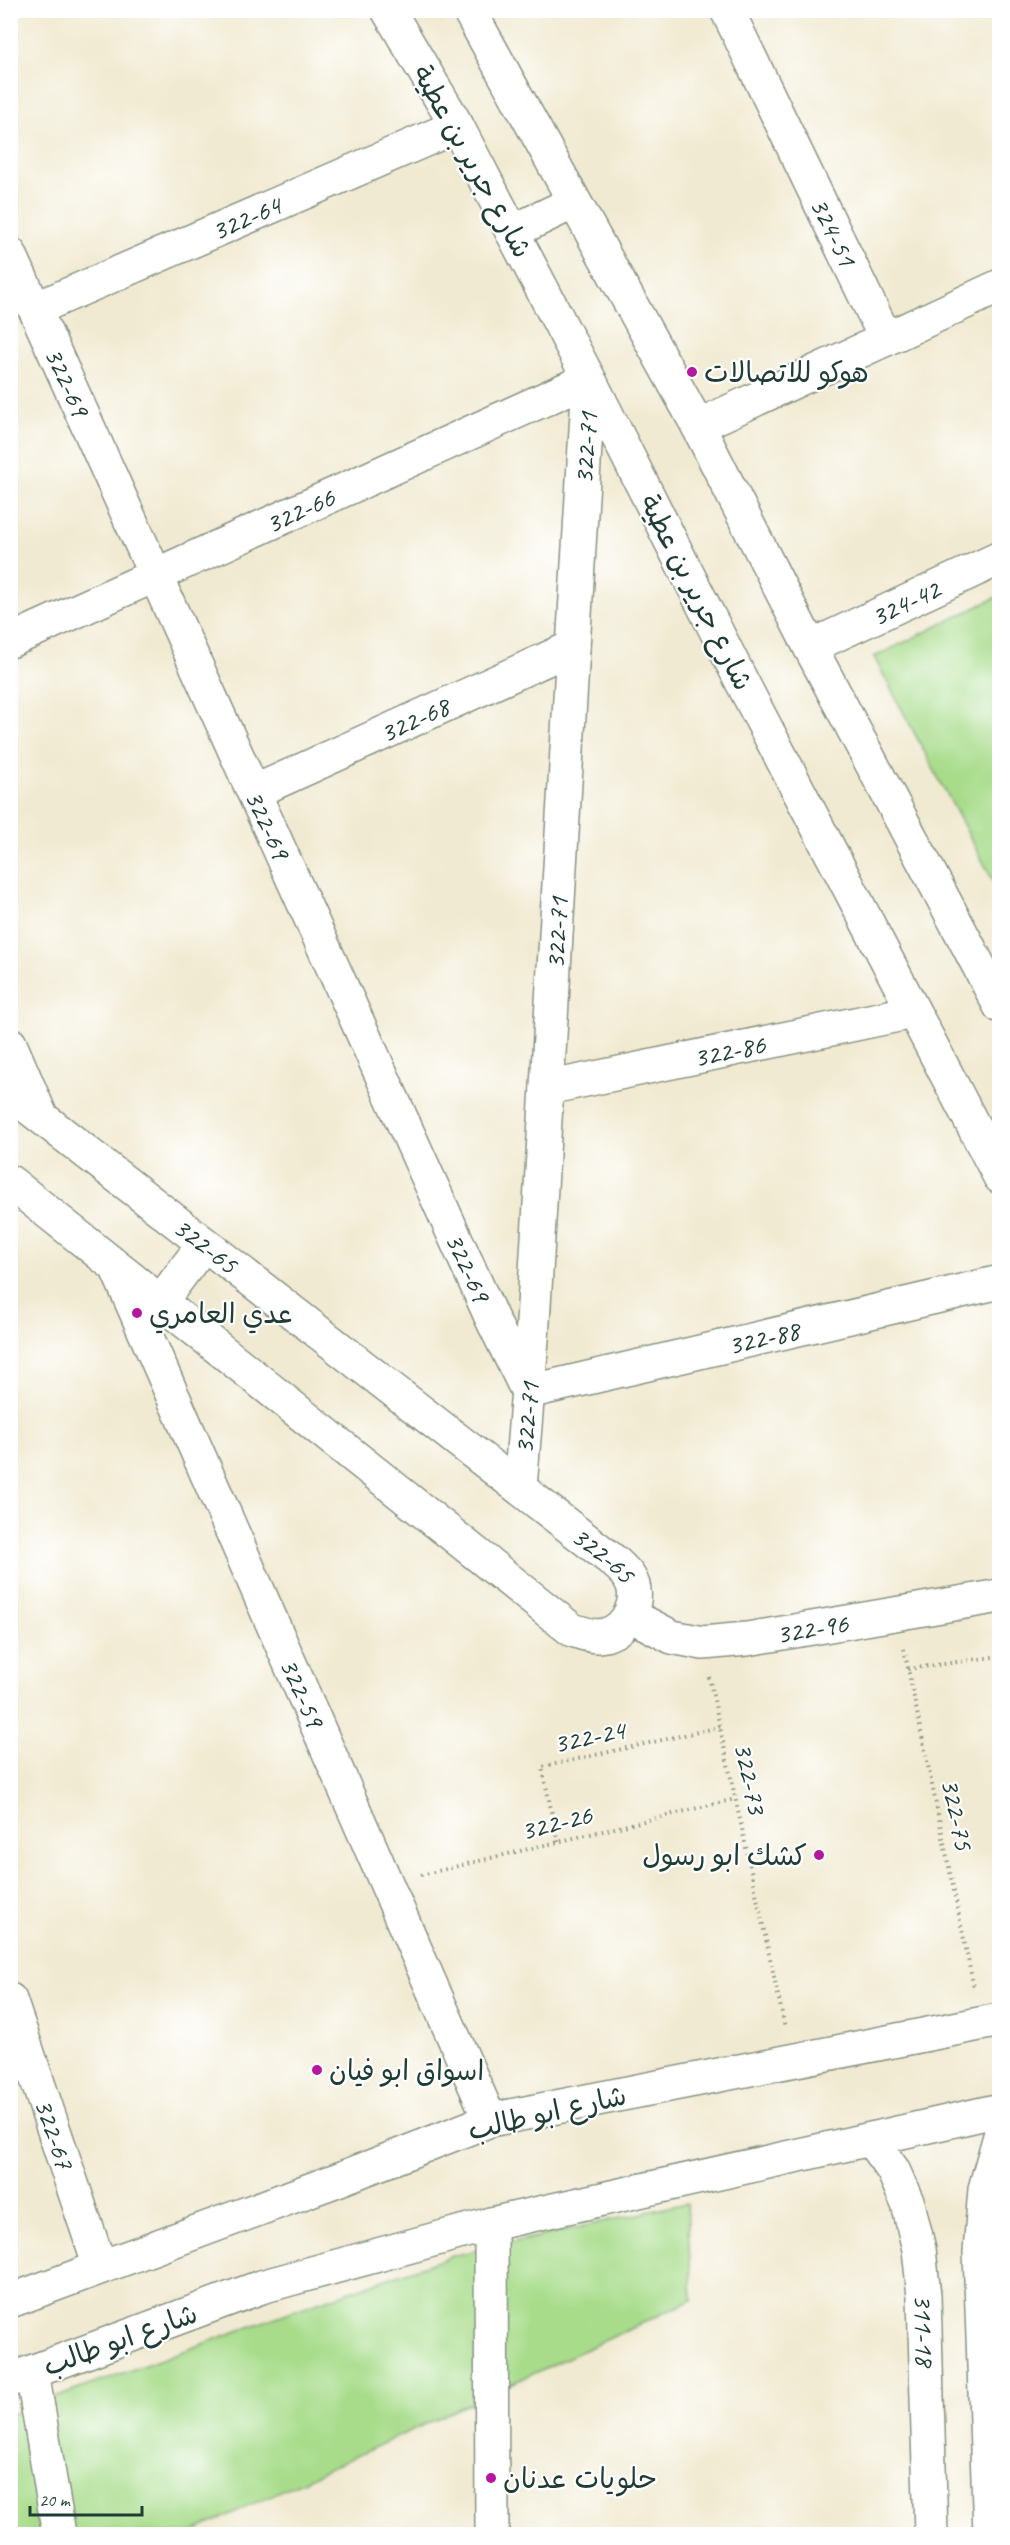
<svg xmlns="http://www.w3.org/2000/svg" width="1010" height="2545" viewBox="0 0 1010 2545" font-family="Caveat,'Playpen Sans Arabic',sans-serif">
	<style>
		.green { fill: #a8dc8b; stroke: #648c60; stroke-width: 1.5 }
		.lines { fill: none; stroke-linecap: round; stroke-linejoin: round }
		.minor-casing { stroke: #889483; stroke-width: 36 }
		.major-casing { stroke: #889483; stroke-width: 36 }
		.path { stroke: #889483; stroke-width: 4; stroke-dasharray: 1.5 4.5; stroke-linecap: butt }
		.minor { stroke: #fff; stroke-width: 33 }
		.major { stroke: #fff; stroke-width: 33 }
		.poi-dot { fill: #b5179e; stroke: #fff; stroke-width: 2 }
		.labels { text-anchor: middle; stroke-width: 4.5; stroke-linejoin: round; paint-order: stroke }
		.street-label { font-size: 28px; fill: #1f3d34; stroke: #fff }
		.poi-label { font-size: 28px; fill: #1f3d34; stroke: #fff; text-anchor: start }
	</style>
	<rect width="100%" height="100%" fill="#fff"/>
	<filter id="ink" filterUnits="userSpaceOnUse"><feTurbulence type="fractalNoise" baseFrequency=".0167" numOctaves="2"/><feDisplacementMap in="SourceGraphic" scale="12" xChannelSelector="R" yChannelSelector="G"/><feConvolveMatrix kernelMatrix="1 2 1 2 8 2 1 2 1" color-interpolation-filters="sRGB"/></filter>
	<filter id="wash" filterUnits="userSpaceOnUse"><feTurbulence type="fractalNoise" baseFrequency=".008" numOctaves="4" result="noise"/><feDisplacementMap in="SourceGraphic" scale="24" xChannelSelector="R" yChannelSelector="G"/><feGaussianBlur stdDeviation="1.35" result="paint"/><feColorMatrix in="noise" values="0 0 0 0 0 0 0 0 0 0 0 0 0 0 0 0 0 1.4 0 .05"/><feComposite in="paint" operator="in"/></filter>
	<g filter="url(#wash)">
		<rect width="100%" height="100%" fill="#f1ead2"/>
		<!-- green -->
		<g class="green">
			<polygon points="999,596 999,892 874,657"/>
			<polygon points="687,2203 692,2300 188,2534 11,2534 11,2414 298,2309 456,2255"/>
		</g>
	</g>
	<g filter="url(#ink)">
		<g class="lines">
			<!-- minor casing -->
			<g class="minor-casing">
				<g id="minor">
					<polyline points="388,10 457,126 589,379 744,686 1000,1177"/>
					<polyline points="469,10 698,426 810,647 1000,1006"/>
					<path id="s1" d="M 727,10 L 886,339 L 1000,286"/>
					<polyline points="512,232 574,202"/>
					<path id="s2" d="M 10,254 L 492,1319 L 528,1392 L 1000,1282"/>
					<path id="s3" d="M 35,309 L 457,126"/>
					<polyline points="698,426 886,339"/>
					<path id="s4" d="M 10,641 L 589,379 L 532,1339 L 520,1488"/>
					<path id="s5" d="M 810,647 L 1000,558"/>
					<path id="s6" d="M 254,792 L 573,647"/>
					<polyline points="10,1044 40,1114"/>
					<path id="s7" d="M 547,1088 L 913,1012"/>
					<path id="s8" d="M 10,1093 L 616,1563 C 620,1567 626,1572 629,1577 C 643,1598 628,1629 605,1635 C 593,1638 583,1633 572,1630 L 10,1182"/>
					<path id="s9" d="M 118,1271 L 490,2120"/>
					<polyline points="161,1301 204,1244"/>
					<path id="s10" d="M 630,1615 L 672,1637 L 703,1643 L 747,1639 L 1000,1596"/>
					<path id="s11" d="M 10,2000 L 100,2267"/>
					<path id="s12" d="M 871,2140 L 893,2170 L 908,2204 L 919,2249 L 924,2296 L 931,2534"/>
					<polyline points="491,2224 492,2534"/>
					<polyline points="32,2372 59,2534"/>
					<polyline points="990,2534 980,2252 985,2189 1000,2136"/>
				</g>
			</g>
			<!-- major casing -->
			<g class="major-casing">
				<g id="major">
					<polyline points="10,2301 337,2180 490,2120 1000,2020"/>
					<polyline points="10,2380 261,2287 491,2224 1000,2110"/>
				</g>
			</g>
			<!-- path -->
			<g class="path">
				<polyline points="904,1649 974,1988"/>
				<polyline points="908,1669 1000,1656"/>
				<polyline points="709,1677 785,2027"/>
				<polyline points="558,1842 542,1767 720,1727"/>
				<polyline points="421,1875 735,1799"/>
			</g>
			<!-- minor -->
			<use href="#minor" class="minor"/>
			<!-- major -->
			<use href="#major" class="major"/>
		</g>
	</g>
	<!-- markers -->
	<g class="poi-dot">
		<circle cx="692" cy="372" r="6"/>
		<circle cx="137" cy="1313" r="6"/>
		<circle cx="819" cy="1855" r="6"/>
		<circle cx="317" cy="2070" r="6"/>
		<circle cx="491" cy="2478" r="6"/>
	</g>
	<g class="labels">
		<!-- street labels -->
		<g class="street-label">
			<text transform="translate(473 161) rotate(61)" y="10">شارع جرير بن عطية</text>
			<text dy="10" stroke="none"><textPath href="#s3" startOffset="230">322-64</textPath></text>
			<text dy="10" stroke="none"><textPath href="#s1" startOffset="246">324-51</textPath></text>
			<text dy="10" stroke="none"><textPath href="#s2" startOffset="140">322-69</textPath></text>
			<text transform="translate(585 448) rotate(-86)" y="10">322-71</text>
			<text dy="10" stroke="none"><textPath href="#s4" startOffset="318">322-66</textPath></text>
			<text transform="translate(697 592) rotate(63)" y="10">شارع جرير بن عطية</text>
			<text dy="10" stroke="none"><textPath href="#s5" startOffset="105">324-42</textPath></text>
			<text dy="10" stroke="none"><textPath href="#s6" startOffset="176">322-68</textPath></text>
			<text dy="10" stroke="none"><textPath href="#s2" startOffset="626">322-69</textPath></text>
			<text transform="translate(556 933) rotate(-87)" y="10">322-71</text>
			<text dy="10" stroke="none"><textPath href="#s7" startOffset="186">322-86</textPath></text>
			<text dy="10" stroke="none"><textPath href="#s8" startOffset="248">322-65</textPath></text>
			<text dy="10" stroke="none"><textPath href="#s2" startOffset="1112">322-69</textPath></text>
			<text dy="10" stroke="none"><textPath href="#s2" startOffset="1492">322-88</textPath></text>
			<text transform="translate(526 1418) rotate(-85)" y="10">322-71</text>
			<text dy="10" stroke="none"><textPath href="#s8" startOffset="752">322-65</textPath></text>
			<text dy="10" stroke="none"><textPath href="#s10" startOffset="189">322-96</textPath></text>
			<text dy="10" stroke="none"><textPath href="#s9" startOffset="460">322-59</textPath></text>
			<text transform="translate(589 1736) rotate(-12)" y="10">322-24</text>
			<text transform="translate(751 1778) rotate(78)" y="10">322-73</text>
			<text transform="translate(958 1814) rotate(78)" y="10">322-75</text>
			<text transform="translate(556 1822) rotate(-14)" y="10">322-26</text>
			<text transform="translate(547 2112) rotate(-13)" y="10">شارع ابو طالب</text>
			<text dy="10" stroke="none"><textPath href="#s11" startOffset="141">322-67</textPath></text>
			<text dy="10" stroke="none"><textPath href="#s12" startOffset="202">311-18</textPath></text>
			<text transform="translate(120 2339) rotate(-20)" y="10">شارع ابو طالب</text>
		</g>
		<!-- poi labels -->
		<g class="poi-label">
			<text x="704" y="382">هوكو للاتصالات</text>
			<text x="149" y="1323">عدي العامري</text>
			<text x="807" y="1865" text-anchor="end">كشك ابو رسول</text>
			<text x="329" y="2080">اسواق ابو فيان</text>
			<text x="503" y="2488">حلويات عدنان</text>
		</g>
	</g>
	<!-- margin -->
	<rect width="1010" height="2545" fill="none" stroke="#fff" stroke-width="36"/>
	<!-- scale -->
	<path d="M30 2506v9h112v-9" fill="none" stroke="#1f3d34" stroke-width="3"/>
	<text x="39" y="2506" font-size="18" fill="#1f3d34" stroke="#ffffff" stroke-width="4.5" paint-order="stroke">20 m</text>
</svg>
